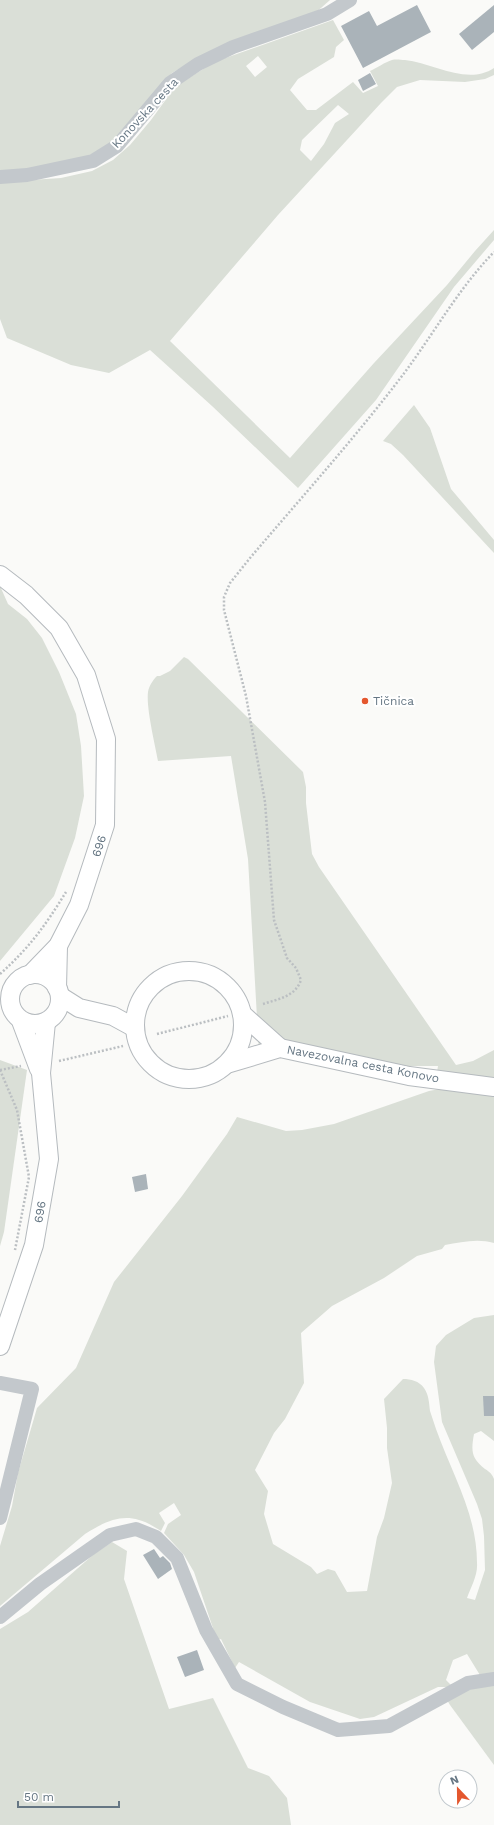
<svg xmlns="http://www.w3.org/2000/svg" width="494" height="1825" viewBox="0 0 494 1825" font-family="'Work Sans',sans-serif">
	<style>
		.green { fill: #dadfd7; fill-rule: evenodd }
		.building { fill: #aab3b9 }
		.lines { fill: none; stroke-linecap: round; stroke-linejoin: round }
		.major-casing { stroke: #b5babe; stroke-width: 20 }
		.path { stroke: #bbbfc2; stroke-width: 2.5; stroke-dasharray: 2 2; stroke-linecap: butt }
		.minor { stroke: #c3c8cc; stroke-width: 14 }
		.major { stroke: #fff; stroke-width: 18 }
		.poi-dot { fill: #e4572e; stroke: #fff; stroke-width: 1.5 }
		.labels { text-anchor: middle; stroke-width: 4; stroke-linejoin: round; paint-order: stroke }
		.street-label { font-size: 12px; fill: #657683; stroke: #fff }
		.poi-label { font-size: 12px; fill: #657683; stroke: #fff; text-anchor: start }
	</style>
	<rect width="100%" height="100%" fill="#fafaf8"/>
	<!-- green -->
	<g class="green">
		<polygon points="0,0 330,0 312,16 196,59 172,73 112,142 93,154 73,161 0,173"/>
		<path d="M 333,20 L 344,40 L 336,47 L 334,57 L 298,79 L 290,90 L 307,110 L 316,110 L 353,82 L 363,93 L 378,86 L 370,71 C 377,68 385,62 392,60 C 396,59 401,60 405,60 C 434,63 467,86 494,68 L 494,75 L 485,79 L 465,82 L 420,80 L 397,87 L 381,103 L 278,215 L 170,341 L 290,458 L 374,363 L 447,285 L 475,251 L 494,230 L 494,240 L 454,287 L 376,400 L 298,488 L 212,406 L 150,350 L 109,373 L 71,365 L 7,338 L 0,319 L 0,182 L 61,178 L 92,171 L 113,160 L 130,145 L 151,120 L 175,87 L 214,62 ZM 258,56 L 267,67 L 255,77 L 246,66 ZM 338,105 L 349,114 L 335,123 L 324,144 L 311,161 L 300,150 L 302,140 Z"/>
		<polygon points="414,405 430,428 451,489 494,540 494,553 403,455 391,444 383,441"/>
		<polygon points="0,586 8,604 27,619 42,638 59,672 76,714 81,746 84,796 75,838 54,896 0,961"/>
		<path d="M 184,657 L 188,659 L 303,772 L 306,787 L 306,803 L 312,854 L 319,867 L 456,1065 L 473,1061 L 494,1050 L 494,1089 L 435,1084 L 438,1066 L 332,1066 L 259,1053 L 248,859 L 231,756 L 158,761 C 155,744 146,708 148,692 C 149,686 153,680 157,676 L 160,676 L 170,671 Z"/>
		<polygon points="0,1060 27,1070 4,1232 0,1246"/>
		<path d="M 450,1087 L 494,1096 L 494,1243 C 478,1238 461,1242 445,1245 L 442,1249 L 417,1256 L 384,1278 L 332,1306 L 301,1333 L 304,1383 L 285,1419 L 274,1433 L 255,1470 L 268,1491 L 264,1514 L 273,1544 L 311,1567 L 317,1574 L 328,1569 L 335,1571 L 347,1592 L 367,1591 L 377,1537 L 384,1518 L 392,1483 L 387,1448 L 387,1428 L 384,1399 L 403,1379 C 411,1379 419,1381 424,1388 C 429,1395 429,1403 430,1411 C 432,1417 434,1423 436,1429 C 452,1474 477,1514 477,1563 C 478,1575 471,1587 467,1598 L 475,1600 L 485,1570 L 484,1536 L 482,1519 L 477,1504 L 442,1422 L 434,1362 L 436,1346 L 446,1335 L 474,1318 L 494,1315 L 494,1441 L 481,1431 L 474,1434 C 471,1451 471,1458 485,1469 C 490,1472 492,1474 494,1479 L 494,1677 L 483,1680 L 467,1654 L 453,1660 L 446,1680 L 453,1687 L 438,1687 L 374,1717 L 360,1719 L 310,1702 L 239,1662 L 235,1668 L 221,1639 L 217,1640 L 194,1572 L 184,1555 L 164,1533 L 168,1524 L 181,1515 L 174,1503 L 159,1513 L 165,1523 L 161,1531 C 131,1511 114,1516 85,1534 L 0,1606 L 0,1546 L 12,1506 L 18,1473 L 37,1408 L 76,1368 L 114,1282 L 182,1196 L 227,1134 L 237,1117 L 286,1131 L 302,1130 L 334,1124 L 429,1091 Z"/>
		<polygon points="112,1542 127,1551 124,1579 169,1709 213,1698 248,1768 269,1776 287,1798 291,1825 0,1825 0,1629 28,1612 94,1554"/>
		<polygon points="494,1682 494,1765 450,1705 447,1700 461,1690"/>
	</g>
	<!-- building -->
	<g class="building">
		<polygon points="417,5 431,32 363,68 341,26 369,11 377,26"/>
		<polygon points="494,5 494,32 472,50 459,34"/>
		<polygon points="370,73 376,84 363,91 358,80"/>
		<polygon points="146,1174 148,1189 135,1192 132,1177"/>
		<polygon points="483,1396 494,1396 494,1416 484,1416"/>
		<polygon points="154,1549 160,1558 163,1556 170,1563 172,1569 158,1579 143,1555"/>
		<polygon points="197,1650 204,1670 185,1677 177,1657"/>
	</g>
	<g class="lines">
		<!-- major casing -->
		<g class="major-casing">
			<g id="major">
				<polyline points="0,575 26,595 59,628 86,675 106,739 105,825 79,905 58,946 30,975"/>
				<circle cx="189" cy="1025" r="54"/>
				<circle cx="35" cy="999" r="25"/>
				<polyline points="57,988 58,946"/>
				<polyline points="60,996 79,1008 113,1016 135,1028"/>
				<polyline points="242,1014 280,1048"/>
				<polyline points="21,1021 39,1069"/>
				<polyline points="227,1064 280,1048 409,1076 494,1087"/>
				<polyline points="0,1346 34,1245 49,1159 41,1073 46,1022"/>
			</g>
		</g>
		<!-- path -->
		<g class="path">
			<path d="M 0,974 C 30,947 45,926 66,892"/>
			<path d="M 263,1004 C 278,999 295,997 301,980 L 296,968 L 287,958 L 274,920 L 265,802 L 246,696 L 224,610 L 224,597 L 230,583 L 250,558 C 301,498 354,439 402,376 C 433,335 458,289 494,252"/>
			<polyline points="157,1034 228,1016"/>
			<polyline points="59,1061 123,1046"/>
			<polyline points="0,1070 17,1110 29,1177 15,1250"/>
			<polyline points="0,1070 21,1066"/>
		</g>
		<!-- minor -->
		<g class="minor">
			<polyline points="0,177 27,175 93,161 117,146 170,83 198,64 233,47 327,14 350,0"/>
			<polyline points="0,1383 32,1389 0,1518"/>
			<polyline points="0,1617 40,1584 110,1535 136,1529 156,1537 177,1558 206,1630 237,1684 283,1707 338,1730 389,1726 468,1683 494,1679"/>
		</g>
		<!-- major -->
		<use href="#major" class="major"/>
	</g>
	<!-- markers -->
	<circle class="poi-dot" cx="365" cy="701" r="4"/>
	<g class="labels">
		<!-- street labels -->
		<g class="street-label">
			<text transform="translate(145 113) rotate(-47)" y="4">Konovska cesta</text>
			<text transform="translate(99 846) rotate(-72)" y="4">696</text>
			<text transform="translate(363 1064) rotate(11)" y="4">Navezovalna cesta Konovo</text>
			<text transform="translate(40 1212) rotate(-80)" y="4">696</text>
		</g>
		<!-- poi labels -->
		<g class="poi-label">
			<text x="373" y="705">Tičnica</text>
		</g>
	</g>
	<!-- north arrow -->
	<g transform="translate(458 1789) rotate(338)"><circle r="19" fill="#ffffff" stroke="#c1c8cd"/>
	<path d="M0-3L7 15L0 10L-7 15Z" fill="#e4572e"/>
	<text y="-6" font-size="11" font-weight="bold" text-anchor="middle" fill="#657683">N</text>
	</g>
	<!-- scale -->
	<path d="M18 1801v6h101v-6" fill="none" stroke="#657683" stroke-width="2"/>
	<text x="24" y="1801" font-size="12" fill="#657683" stroke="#ffffff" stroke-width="3" paint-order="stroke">50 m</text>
</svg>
